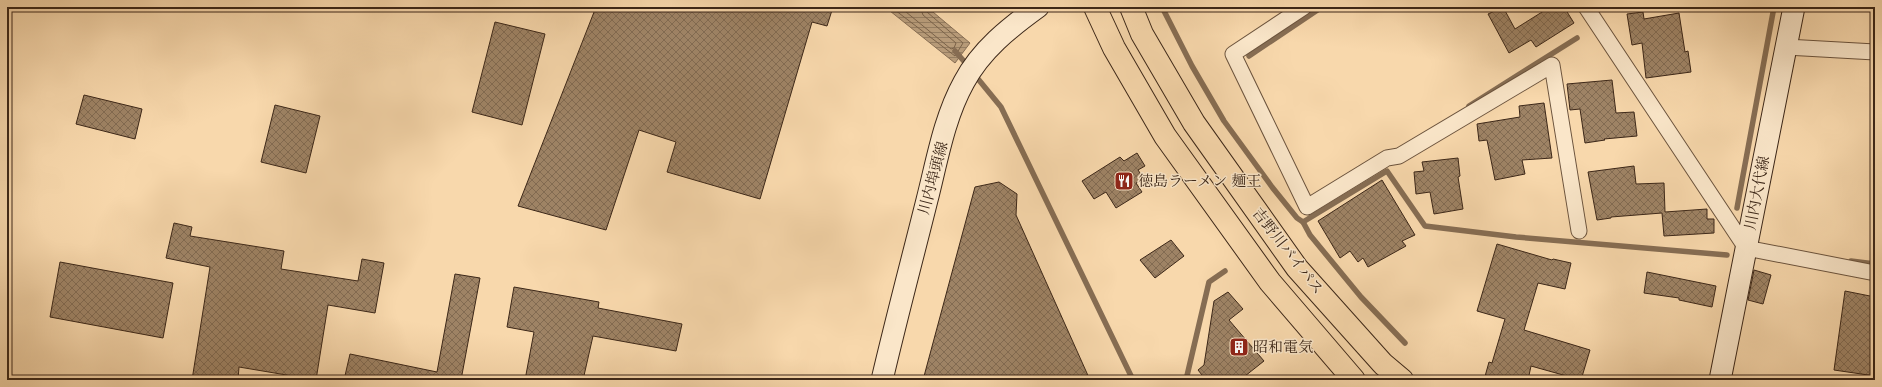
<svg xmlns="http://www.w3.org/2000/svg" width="1882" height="387" viewBox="0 0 1882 387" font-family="'Old Standard TT','Noto Serif JP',serif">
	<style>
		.water { fill: url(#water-rules); stroke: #866d53 }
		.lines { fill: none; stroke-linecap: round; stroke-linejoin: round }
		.shore { stroke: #7a6249; stroke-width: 1 }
		.stream { stroke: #866d53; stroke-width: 5.5 }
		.building { fill: url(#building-cross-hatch); stroke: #3c2718 }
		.minor-casing { stroke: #6b533d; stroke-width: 17 }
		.secondary-casing { stroke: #3c2718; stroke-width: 23 }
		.trunk-casing { stroke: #3c2718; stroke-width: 24 }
		.minor { stroke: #fae6c9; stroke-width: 15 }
		.secondary { stroke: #fae6c9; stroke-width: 21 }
		.trunk { stroke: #f8d8ac; stroke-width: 22 }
		.labels { text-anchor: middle; stroke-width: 3; stroke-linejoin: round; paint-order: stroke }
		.street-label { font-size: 15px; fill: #3c2718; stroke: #fae6c9 }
		.poi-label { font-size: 15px; fill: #3c2718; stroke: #fae6c9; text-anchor: start }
	</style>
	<defs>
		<pattern id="water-rules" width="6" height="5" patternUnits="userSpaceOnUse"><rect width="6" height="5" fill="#b89c7a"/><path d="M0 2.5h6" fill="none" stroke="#977f63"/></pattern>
		<pattern id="building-cross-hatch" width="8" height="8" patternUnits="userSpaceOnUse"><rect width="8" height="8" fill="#9e8365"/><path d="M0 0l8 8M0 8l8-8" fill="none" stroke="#826b52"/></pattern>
	</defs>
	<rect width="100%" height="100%" fill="#f8d8ac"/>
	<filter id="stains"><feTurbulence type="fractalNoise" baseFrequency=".005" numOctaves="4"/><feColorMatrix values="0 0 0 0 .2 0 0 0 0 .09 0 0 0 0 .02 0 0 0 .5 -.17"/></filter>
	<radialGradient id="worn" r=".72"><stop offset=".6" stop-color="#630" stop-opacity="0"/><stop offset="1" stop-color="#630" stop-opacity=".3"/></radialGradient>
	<!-- water -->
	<polygon class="water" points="885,7 927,7 970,43 955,63"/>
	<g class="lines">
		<!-- shore -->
		<g class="shore">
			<polyline points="891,7 955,56 963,43 927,12 925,7"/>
			<polyline points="900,7 951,49 954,48 956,43 923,15 920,7"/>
		</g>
		<!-- stream -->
		<g class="stream">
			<polyline points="1162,7 1192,66 1224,121 1272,187 1297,218 1303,222 1310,235 1361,297 1405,343"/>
			<polyline points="955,51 969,67"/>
			<polyline points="1249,56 1322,7"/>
			<polyline points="974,74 1001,107 1133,380"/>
			<polyline points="1469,106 1577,38"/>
			<polyline points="1737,208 1774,7"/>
			<polyline points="1303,222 1387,171 1425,226 1516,237 1727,255"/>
			<polyline points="1851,261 1875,264"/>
			<polyline points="1186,380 1209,282 1225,271"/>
		</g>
	</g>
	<!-- building -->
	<g class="building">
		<polygon points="596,7 833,7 827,26 812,22 760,199 667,172 676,142 639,130 606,230 518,206"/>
		<polygon points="1503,7 1515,29 1550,7 1564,7 1574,23 1536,47 1531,40 1509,53 1488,14"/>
		<polygon points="1643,12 1644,19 1679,13 1685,52 1688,51 1691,72 1646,78 1642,43 1632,45 1627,14"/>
		<polygon points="495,22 545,34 522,125 472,112"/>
		<polygon points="1612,80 1616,113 1634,112 1637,136 1604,139 1605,140 1585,143 1580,109 1570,110 1567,84"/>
		<polygon points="84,95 142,109 135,139 76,124"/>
		<polygon points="1544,103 1552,158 1522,160 1525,174 1495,180 1487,140 1479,141 1477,124 1520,117 1519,106"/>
		<polygon points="275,105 320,116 306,173 261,162"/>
		<polygon points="1137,153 1145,166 1138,170 1144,179 1136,183 1142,192 1116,208 1106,192 1094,199 1082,181 1120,157 1124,161"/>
		<polygon points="1458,158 1460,176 1458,177 1463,209 1434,214 1430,192 1416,194 1414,172 1424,171 1422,162"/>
		<polygon points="1634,166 1636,184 1664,183 1665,212 1707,209 1707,219 1714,219 1714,233 1664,236 1662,213 1611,217 1611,218 1597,220 1588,172"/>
		<polygon points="1382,180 1415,235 1402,241 1406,246 1368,267 1363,258 1358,262 1350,251 1340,258 1318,221"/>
		<polygon points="999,182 1017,194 1016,215 1090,380 923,380 975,187"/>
		<polygon points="174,223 192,227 190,236 284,251 281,269 358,281 362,259 384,263 375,313 328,305 316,380 239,367 238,380 192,380 210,267 166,258"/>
		<polygon points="1171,240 1184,256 1155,278 1140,260"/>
		<polygon points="1497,244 1552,260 1553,259 1571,263 1565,289 1538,283 1524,330 1590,350 1581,380 1531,366 1528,380 1484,380 1489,362 1492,363 1505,319 1477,311"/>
		<polygon points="60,262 173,283 163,338 50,317"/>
		<polygon points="1754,270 1771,275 1763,304 1748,300"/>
		<polygon points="1647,272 1716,286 1712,307 1679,300 1679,298 1644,293"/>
		<polygon points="455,274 480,278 461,380 344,380 350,354 437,372"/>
		<polygon points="514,287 599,302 598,308 682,324 676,351 593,336 583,380 525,380 534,332 507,327"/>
		<polygon points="1845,291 1875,297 1875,376 1834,370"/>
		<polygon points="1228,292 1243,309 1229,320 1264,361 1240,380 1206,380 1198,370 1204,365 1214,301"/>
	</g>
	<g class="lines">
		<!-- minor casing -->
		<g class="minor-casing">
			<g id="minor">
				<polyline points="1304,7 1233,54 1307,207 1387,158 1399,156 1552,65 1579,231"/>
				<polyline points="1586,7 1746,248 1875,273"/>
				<polyline points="1786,47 1875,52"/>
			</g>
		</g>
		<!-- secondary casing -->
		<g class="secondary-casing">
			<g id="secondary">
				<path d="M 882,380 C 896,320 912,260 927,200 C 937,161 944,118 964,82 C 981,50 1009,28 1038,7"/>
				<polyline points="1720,380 1794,7"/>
			</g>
		</g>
		<!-- trunk casing -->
		<g class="trunk-casing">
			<g id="trunk">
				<polyline points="1095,7 1114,48 1165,136 1270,282 1354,380"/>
				<polyline points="1131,7 1142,34 1194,123 1297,268 1383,364 1402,380"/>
			</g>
		</g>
		<!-- minor -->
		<use href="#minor" class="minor"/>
		<!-- secondary -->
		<use href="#secondary" class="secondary"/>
		<!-- trunk -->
		<use href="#trunk" class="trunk"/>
	</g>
	<!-- icons -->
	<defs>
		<g id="restaurant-square" transform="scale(1)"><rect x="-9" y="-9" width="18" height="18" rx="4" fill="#8f2418" stroke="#fae6c9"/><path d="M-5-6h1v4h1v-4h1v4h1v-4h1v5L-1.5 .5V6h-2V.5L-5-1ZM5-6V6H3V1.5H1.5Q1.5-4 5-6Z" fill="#fff"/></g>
		<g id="building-square" transform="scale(1)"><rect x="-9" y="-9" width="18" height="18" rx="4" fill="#8f2418" stroke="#fae6c9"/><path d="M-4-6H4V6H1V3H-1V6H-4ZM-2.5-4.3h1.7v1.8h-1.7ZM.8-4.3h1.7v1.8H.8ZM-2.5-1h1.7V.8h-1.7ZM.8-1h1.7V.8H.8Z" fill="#fff"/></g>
	</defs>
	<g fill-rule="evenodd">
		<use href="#restaurant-square" x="1124" y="181"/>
		<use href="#building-square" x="1239" y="347"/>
	</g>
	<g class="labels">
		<!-- street labels -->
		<g class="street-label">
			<text transform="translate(933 178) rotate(-75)" y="5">川内埠頭線</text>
			<text transform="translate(1757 193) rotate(-79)" y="5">川内大代線</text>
			<text transform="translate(1288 251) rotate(52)" y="5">吉野川バイパス</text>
		</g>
		<!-- poi labels -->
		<g class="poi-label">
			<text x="1138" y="186">徳島ラーメン 麺王</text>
			<text x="1253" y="352">昭和電気</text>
		</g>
	</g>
	<!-- margin -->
	<rect width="1882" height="387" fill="none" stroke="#f8d8ac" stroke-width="24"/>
	<rect x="8" y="8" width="1866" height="371" fill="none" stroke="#3c2718" stroke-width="2"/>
	<rect x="12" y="12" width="1858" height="363" fill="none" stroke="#3c2718"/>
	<rect width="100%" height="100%" filter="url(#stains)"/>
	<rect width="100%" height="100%" fill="url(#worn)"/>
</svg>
